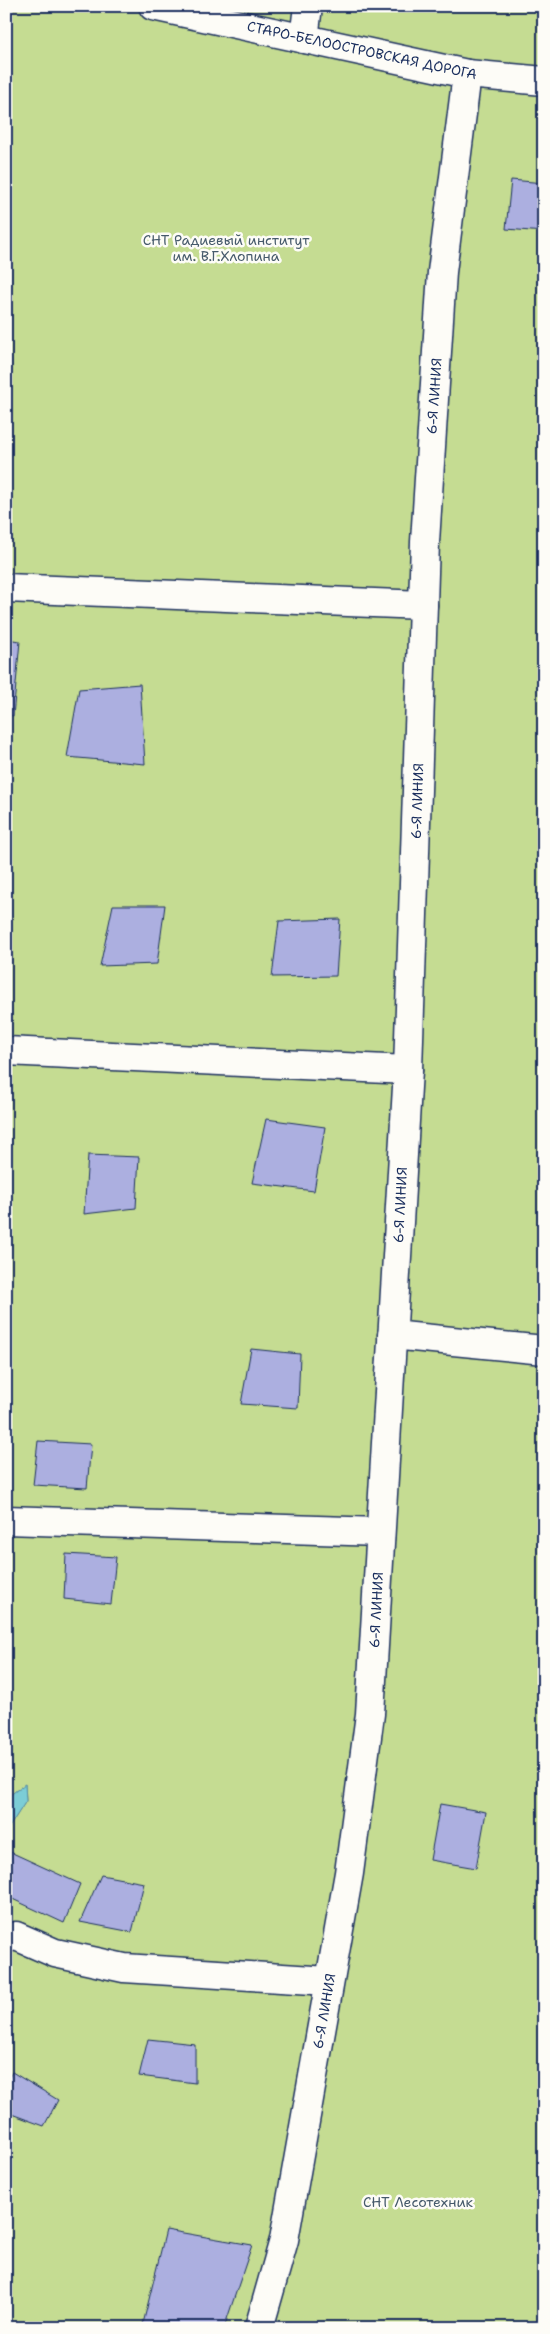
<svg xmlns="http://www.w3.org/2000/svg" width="550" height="2334" viewBox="0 0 550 2334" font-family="'Shantell Sans',sans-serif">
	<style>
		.green { fill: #c5dc92; stroke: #708678 }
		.water { fill: #7ccdd6; stroke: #558ea6 }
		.building { fill: #acafe0; stroke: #1b2f5e }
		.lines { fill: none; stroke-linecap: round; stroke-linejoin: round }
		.street-casing { stroke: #1b2f5e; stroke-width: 31 }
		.street { stroke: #fdfcf7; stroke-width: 28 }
		.labels { text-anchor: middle; stroke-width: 5; stroke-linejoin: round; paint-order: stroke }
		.street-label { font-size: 14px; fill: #1b2f5e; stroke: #fdfcf7 }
		.park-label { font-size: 14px; fill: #465a6b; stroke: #fdfcf7 }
	</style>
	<rect width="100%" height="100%" fill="#ededf2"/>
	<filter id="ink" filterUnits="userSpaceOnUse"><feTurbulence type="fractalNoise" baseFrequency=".02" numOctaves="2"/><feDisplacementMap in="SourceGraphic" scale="10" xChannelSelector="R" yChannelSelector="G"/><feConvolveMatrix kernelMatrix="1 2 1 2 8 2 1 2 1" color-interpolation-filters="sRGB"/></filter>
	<g filter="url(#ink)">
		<!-- green -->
		<polygon class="green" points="6,6 544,6 544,2328 6,2328 6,1832 26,1801 25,1784 6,1798"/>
		<!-- water -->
		<polygon class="water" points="25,1784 26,1801 6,1832 6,1798"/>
		<!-- building -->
		<g class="building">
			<polygon points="511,180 544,183 544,232 506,229"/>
			<polygon points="6,639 20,641 13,716 6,715"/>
			<polygon points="140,684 145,764 67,757 79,689"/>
			<polygon points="113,905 165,905 157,964 100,966"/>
			<polygon points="340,919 336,976 272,977 279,921"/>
			<polygon points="266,1119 325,1127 314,1191 252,1183"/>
			<polygon points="88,1155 139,1157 136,1208 84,1214"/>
			<polygon points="251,1349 300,1354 298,1408 241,1404"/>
			<polygon points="38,1441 91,1444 87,1488 33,1485"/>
			<polygon points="66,1554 116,1557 111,1604 64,1599"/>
			<polygon points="440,1804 486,1812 476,1868 430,1860"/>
			<polygon points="6,1850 80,1884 64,1923 6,1896"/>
			<polygon points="101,1875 144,1883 132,1932 80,1922"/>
			<polygon points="148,2039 195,2044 195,2083 139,2076"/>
			<polygon points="12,2072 58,2100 44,2126 6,2112 6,2083"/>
			<polygon points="166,2230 252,2245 224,2328 142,2328"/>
		</g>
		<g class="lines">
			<!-- street casing -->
			<g class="street-casing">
				<g id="street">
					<polyline points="153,6 467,74 544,81"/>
					<polyline points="304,39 308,6"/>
					<polyline points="6,588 423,605"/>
					<polyline points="6,1051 408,1070"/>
					<polyline points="392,1335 544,1350"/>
					<polyline points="6,1520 380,1532"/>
					<polyline points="6,1938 16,1936 55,1953 124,1968 329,1981"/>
					<polyline points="259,2328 284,2240 349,1873 370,1714 408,1070 425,542 442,272 467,74"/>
				</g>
			</g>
			<!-- street -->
			<use href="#street" class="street"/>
		</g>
	</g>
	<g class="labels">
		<!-- street labels -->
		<g class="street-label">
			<text transform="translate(362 50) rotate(12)" y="5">СТАРО-БЕЛООСТРОВСКАЯ ДОРОГА</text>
			<text transform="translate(434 396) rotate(-86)" y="5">6-Я ЛИНИЯ</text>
			<text transform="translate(417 801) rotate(-88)" y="5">6-Я ЛИНИЯ</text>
			<text transform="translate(400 1205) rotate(-87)" y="5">6-Я ЛИНИЯ</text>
			<text transform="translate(376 1610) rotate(-87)" y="5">6-Я ЛИНИЯ</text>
			<text transform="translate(324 2011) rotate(-80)" y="5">6-Я ЛИНИЯ</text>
		</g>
		<!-- park labels -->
		<g class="park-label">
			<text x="226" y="245">СНТ Радиевый институт<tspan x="226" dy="16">им. В.Г.Хлопина</tspan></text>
			<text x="418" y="2207">СНТ Лесотехник</text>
		</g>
	</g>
	<!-- margin -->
	<rect width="550" height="2334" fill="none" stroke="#fdfcf7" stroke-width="25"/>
	<rect x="12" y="12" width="525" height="2309" fill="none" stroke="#1b2f5e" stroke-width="2" filter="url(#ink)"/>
</svg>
